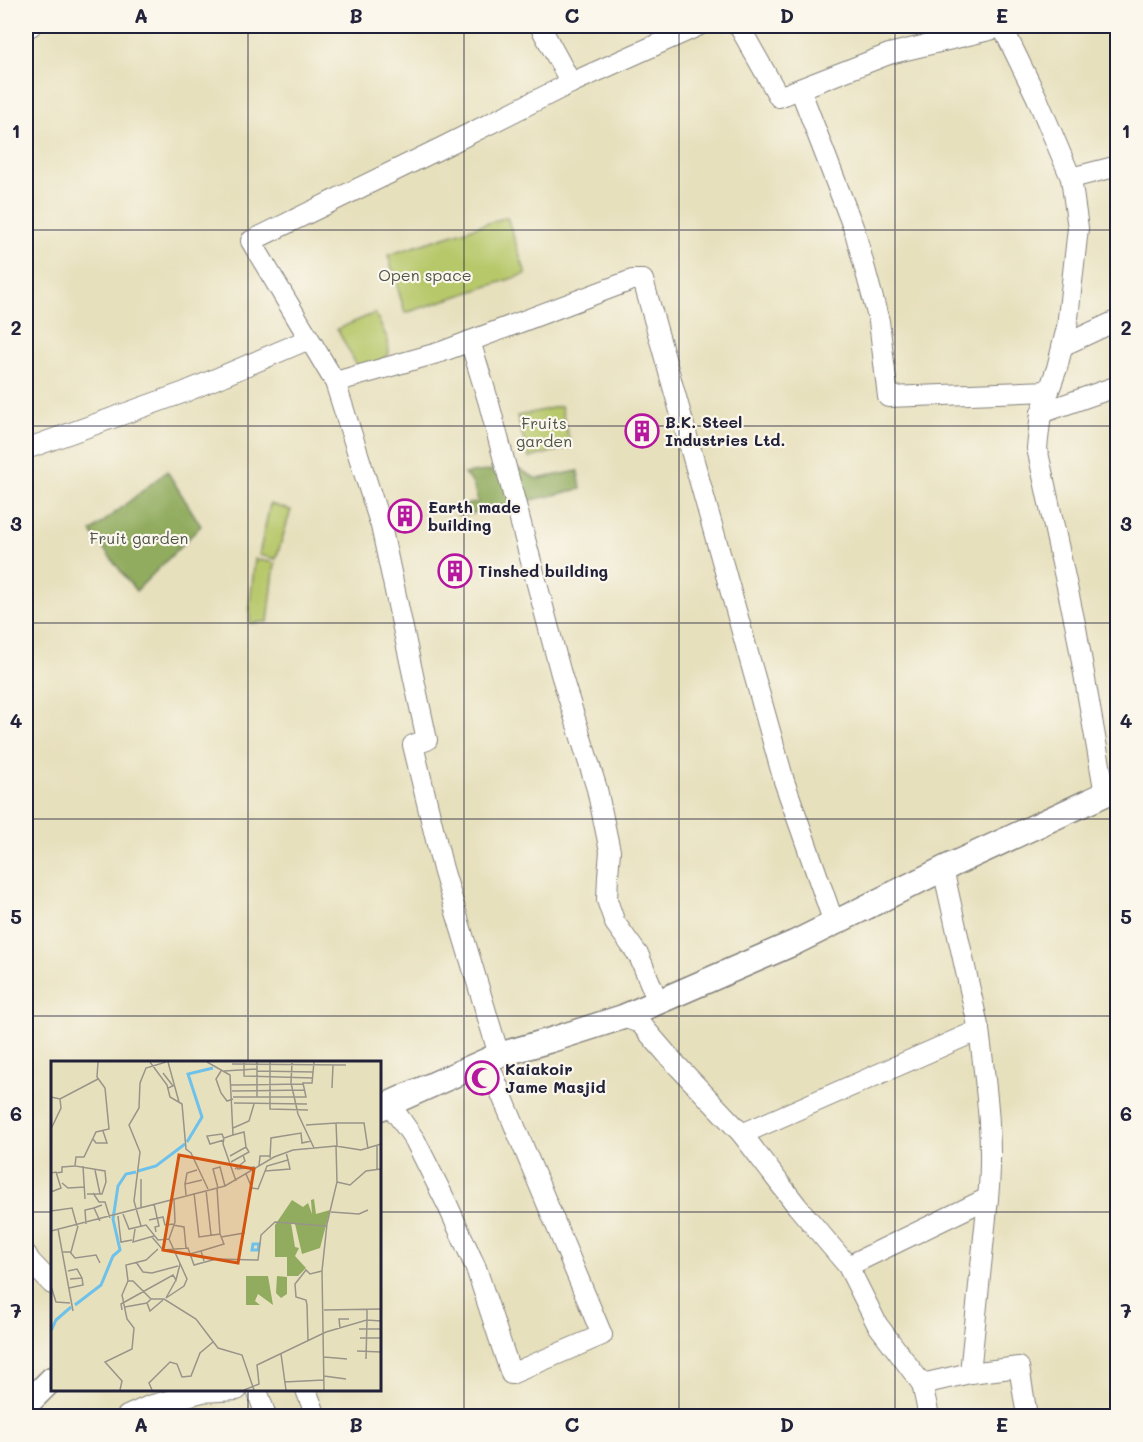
<svg xmlns="http://www.w3.org/2000/svg" width="1143" height="1442" viewBox="0 0 1143 1442" font-family="Mali,sans-serif">
	<style>
		.green { fill: #b7c86b; stroke: #6c7553; stroke-width: 1.5 }
		.forest { fill: #91ac5f; stroke: #5a674d; stroke-width: 1.5 }
		.lines { fill: none; stroke-linecap: round; stroke-linejoin: round }
		.minor-casing { stroke: #84817c; stroke-width: 22 }
		.tertiary-casing { stroke: #84817c; stroke-width: 27 }
		.minor { stroke: #fff; stroke-width: 20 }
		.tertiary { stroke: #fff; stroke-width: 24 }
		.grid { fill: none; stroke: #22223b; stroke-width: 1.5; stroke-opacity: 0.55 }
		.labels { text-anchor: middle; stroke-width: 4.5; stroke-linejoin: round; paint-order: stroke }
		.park-label { font-size: 16px; fill: #4f5449; stroke: #fbf7ec }
		.poi-label { font-size: 16px; font-weight: bold; fill: #22223b; stroke: #fbf7ec; text-anchor: start }
		.inset-river { fill: none; stroke: #6ec1ea; stroke-width: 3 }
		.inset-road { fill: none; stroke: #989489; stroke-width: 1.5 }
		.view { fill: #d45411; fill-opacity: 0.15; stroke: #d45411; stroke-width: 3 }
		.inset-edge { fill: none; stroke: #22223b; stroke-width: 3 }
		.neatline { fill: none; stroke: #22223b; stroke-width: 2 }
		.grid-label { font-size: 20px; text-anchor: middle; font-weight: bold; fill: #22223b }
	</style>
	<rect width="100%" height="100%" fill="#fbf7ec"/>
	<filter id="ink" filterUnits="userSpaceOnUse"><feTurbulence type="fractalNoise" baseFrequency=".0167" numOctaves="2"/><feDisplacementMap in="SourceGraphic" scale="12" xChannelSelector="R" yChannelSelector="G"/><feConvolveMatrix kernelMatrix="1 2 1 2 8 2 1 2 1" color-interpolation-filters="sRGB"/></filter>
	<filter id="wash" filterUnits="userSpaceOnUse"><feTurbulence type="fractalNoise" baseFrequency=".008" numOctaves="4" result="noise"/><feDisplacementMap in="SourceGraphic" scale="24" xChannelSelector="R" yChannelSelector="G"/><feGaussianBlur stdDeviation="1.35" result="paint"/><feColorMatrix in="noise" values="0 0 0 0 0 0 0 0 0 0 0 0 0 0 0 0 0 1.4 0 .05"/><feComposite in="paint" operator="in"/></filter>
	<g filter="url(#wash)">
		<rect width="100%" height="100%" fill="#e7e0bd"/>
		<!-- green -->
		<g class="green">
			<polygon points="507,217 526,274 405,313 388,255"/>
			<polygon points="375,313 388,340 389,354 361,373 337,329"/>
			<polygon points="561,406 571,447 529,458 517,416"/>
			<polygon points="270,504 291,510 276,559 259,555"/>
			<polygon points="255,559 275,563 268,622 250,623 250,602"/>
		</g>
		<!-- forest -->
		<g class="forest">
			<polygon points="515,467 537,479 578,471 581,489 461,516 456,514 455,510 457,507 478,502 473,484 464,474"/>
			<polygon points="167,471 201,526 136,591 91,532"/>
		</g>
	</g>
	<g filter="url(#ink)">
		<g class="lines">
			<!-- minor casing -->
			<g class="minor-casing">
				<g id="minor">
					<polyline points="540,26 571,83 698,26"/>
					<polyline points="739,26 779,97 889,54 1006,26"/>
					<polyline points="1002,26 1037,98 1071,178 1118,166"/>
					<polyline points="26,28 31,26"/>
					<polyline points="800,89 855,232 879,321 888,397 1049,391"/>
					<polyline points="1071,178 1078,228 1067,327 1057,368 1041,413 1037,448 1076,628 1105,794"/>
					<polyline points="470,341 488,400 561,674 597,789 610,851 608,876 607,900 615,923 639,956 658,1002"/>
					<polyline points="1062,346 1118,320"/>
					<polyline points="335,382 251,241 443,147 571,83"/>
					<polyline points="1041,413 1118,386"/>
					<polyline points="26,449 185,392 309,339"/>
					<polyline points="623,1017 640,1023 671,1059 742,1134 797,1206 848,1266 877,1324 922,1384 929,1416"/>
					<polyline points="499,1055 443,869 413,745 427,740 381,526 335,382 441,352 632,280 643,280 784,781 834,923"/>
					<polyline points="389,1103 415,1140 448,1206 476,1268 511,1374 602,1335 487,1060"/>
					<polyline points="742,1134 979,1030 943,869"/>
					<polyline points="26,1254 30,1261 52,1284"/>
					<path d="M 848,1266 L 988,1198 C 994,1143 986,1085 979,1030"/>
					<polyline points="970,1373 1019,1367 1027,1416"/>
					<polyline points="922,1384 970,1373 988,1198"/>
					<polyline points="257,1390 266,1416"/>
					<polyline points="306,1390 316,1416"/>
					<polyline points="127,1416 149,1406 202,1392 237,1390"/>
				</g>
			</g>
			<!-- tertiary casing -->
			<g class="tertiary-casing">
				<g id="tertiary">
					<polyline points="380,1108 499,1055 551,1040 623,1017 658,1002 794,943 943,869 1118,788"/>
					<polyline points="26,1405 52,1379"/>
				</g>
			</g>
			<!-- minor -->
			<use href="#minor" class="minor"/>
			<!-- tertiary -->
			<use href="#tertiary" class="tertiary"/>
		</g>
	</g>
	<!-- grid -->
	<path class="grid" d="M 248,26 L 248,1062M 464,26 L 464,1416M 679,26 L 679,1416M 895,26 L 895,1416M 26,230 L 1118,230M 26,426 L 1118,426M 26,623 L 1118,623M 26,819 L 1118,819M 26,1016 L 1118,1016M 26,1212 L 52,1212M 380,1212 L 1118,1212M 248,1390 L 248,1416"/>
	<!-- icons -->
	<defs>
		<g id="building-ring" transform="scale(1.725)"><circle r="9.5" fill="#fbf7ec" stroke="#b5179e" stroke-width="1.5"/><path d="M-4-6H4V6H1V3H-1V6H-4ZM-2.5-4.3h1.7v1.8h-1.7ZM.8-4.3h1.7v1.8H.8ZM-2.5-1h1.7V.8h-1.7ZM.8-1h1.7V.8H.8Z" fill="#b5179e"/></g>
		<g id="mosque-ring" transform="scale(1.725)"><circle r="9.5" fill="#fbf7ec" stroke="#b5179e" stroke-width="1.5"/><path d="M3.5-4.9A6 6 0 1 0 3.5 4.9A5 5 0 1 1 3.5-4.9Z" fill="#b5179e"/></g>
	</defs>
	<g fill-rule="evenodd">
		<use href="#building-ring" x="642" y="431"/>
		<use href="#building-ring" x="405" y="516"/>
		<use href="#building-ring" x="455" y="571"/>
		<use href="#mosque-ring" x="482" y="1078"/>
	</g>
	<g class="labels">
		<!-- park labels -->
		<g class="park-label">
			<text x="425" y="281">Open space</text>
			<text x="544" y="429">Fruits<tspan x="544" dy="18">garden</tspan></text>
			<text x="139" y="544">Fruit garden</text>
		</g>
		<!-- poi labels -->
		<g class="poi-label">
			<text x="665" y="428">B.K. Steel<tspan x="665" dy="18">Industries Ltd.</tspan></text>
			<text x="428" y="513">Earth made<tspan x="428" dy="18">building</tspan></text>
			<text x="478" y="577">Tinshed building</text>
			<text x="505" y="1075">Kaiakoir<tspan x="505" dy="18">Jame Masjid</tspan></text>
		</g>
	</g>
	<!-- overview -->
	<g transform="translate(51 1061)">
		<rect width="330" height="330" fill="#e7e0bd"/>
		<path d="M 263,138 L 265,153 L 279,149 L 269,187 L 251,193 L 244,163 L 240,162 L 244,186 L 248,187 L 244,195 L 255,207 L 247,215 L 236,215 L 236,196 L 224,196 L 224,164 L 241,139 L 252,146 L 257,142 L 261,153 L 260,139 ZM 195,215 L 217,215 L 222,244 L 207,233 L 204,240 L 209,244 L 195,244 ZM 226,215 L 236,216 L 236,233 L 230,237 L 225,232 Z" fill="#91ac5f"/>
		<path class="inset-river" d="M 136,81 L 151,56 L 137,13 L 162,7M 87,110 L 105,105 L 134,83M 202,183 L 208,183 L 207,189 L 201,189 ZM 24,244 L 50,224 L 62,195 L 69,189 L 62,158 L 67,125 L 75,113 L 85,111M 0,270 L 5,259 L 20,246"/>
		<path class="inset-road" d="M 99,1 L 116,24 L 119,36 L 131,43 L 135,88 L 140,92 L 157,128M 117,1 L 128,41M 156,1 L 179,14 L 182,74 L 173,77 L 172,83 L 185,120M 206,1 L 206,36 L 255,36 L 252,22 L 261,22 L 263,1M 219,1 L 219,48 L 257,49M 193,2 L 193,15 L 262,17M 241,2 L 240,22 L 247,53 L 263,87M 181,3 L 295,4M 170,10 L 165,18 L 170,32 L 176,40 L 182,38M 173,10 L 206,8M 206,10 L 262,11M 112,12 L 122,25 L 117,27M 180,24 L 252,23M 281,27 L 282,4M 181,30 L 253,29M 0,36 L 9,38 L 47,18M 182,36 L 206,36M 183,42 L 256,43M 285,62 L 313,62 L 317,88M 255,64 L 285,62 L 286,85M 182,67 L 198,60 L 203,43M 0,68 L 10,47 L 9,38M 182,74 L 193,71 L 195,86M 42,78 L 45,82 L 56,82 L 52,70M 173,78 L 171,73 L 156,75 L 159,83 L 173,79M 179,95 L 195,86 L 198,91 L 180,101M 219,97 L 220,77 L 250,72 L 251,82 L 260,80M 32,105 L 34,138M 208,105 L 209,95 L 219,95M 184,108 L 194,100 L 192,94M 186,108 L 204,106M 326,108 L 326,85M 44,109 L 49,133M 214,110 L 239,108 L 237,99M 0,112 L 5,111 L 10,127 L 0,131M 5,112 L 11,111 L 11,106 L 24,105M 195,113 L 201,127 L 207,128 L 216,105 L 237,99 L 235,91M 286,121 L 299,124 L 315,110 L 330,108M 11,122 L 17,127 L 34,126M 134,123 L 136,112 L 146,109M 167,127 L 162,108 L 169,106 L 174,125M 155,129 L 160,174M 42,132 L 48,141 L 54,141 L 59,157M 143,132 L 148,176 L 169,173 L 166,127M 36,133 L 51,133 L 55,121 L 54,110 L 24,105 L 25,96 L 33,96 L 45,71 L 58,68 L 54,27 L 46,16 L 47,1M 135,134 L 134,123 L 151,119M 103,143 L 108,165 L 104,166 L 105,171M 90,146 L 90,118M 0,150 L 21,147 L 26,165M 280,151 L 308,153 L 317,149M 72,153 L 78,168 L 95,164 L 107,179 L 118,178 L 136,218 L 133,225 L 115,237 L 125,219M 67,155 L 70,181 L 81,179M 98,159 L 112,156 L 114,164 L 123,163M 49,160 L 43,147 L 51,144M 35,163 L 34,149 L 43,147M 122,164 L 133,166 L 135,187M 90,165 L 83,140 L 89,91 L 78,64 L 88,47 L 89,22 L 95,7 L 115,1M 7,168 L 22,250M 84,168 L 82,181 L 103,175M 0,170 L 174,125 L 223,96 L 242,89 L 285,85 L 310,89 L 330,83M 101,176 L 112,189 L 137,187 L 143,204 L 165,198 L 207,199 L 210,174 L 224,161 L 275,165M 170,176 L 193,172 L 193,166M 118,178 L 124,161 L 123,137M 150,190 L 173,183 L 169,173M 12,191 L 20,191 L 27,165M 19,191 L 24,197 L 45,194 L 49,202M 139,193 L 150,190 L 153,200M 85,201 L 92,211 L 101,212 L 127,205M 17,210 L 26,208 L 31,217 L 19,218M 77,220 L 82,220 L 100,238 L 113,238 L 145,258 L 167,287 L 191,294 L 203,329M 0,225 L 5,241 L 19,242M 18,227 L 32,224 L 31,217M 100,238 L 96,242 L 99,250 L 112,239M 74,246 L 96,242M 71,249 L 70,243 L 122,214 L 125,219 L 129,203M 273,249 L 330,248M 289,267 L 288,258 L 298,258M 308,268 L 330,268M 309,277 L 330,277M 257,279 L 256,244 L 255,239 L 245,236 L 244,223 L 255,209 L 259,213 L 271,210M 306,290 L 330,291M 230,293 L 235,329M 273,296 L 296,298M 315,298 L 316,259 L 330,260M 273,315 L 295,318M 233,321 L 273,319M 69,329 L 71,320 L 54,301 L 81,288 L 83,267 L 76,258 L 71,234 L 77,220 L 75,204 L 95,199 L 107,188M 101,329 L 98,322 L 119,301 L 126,303 L 131,316 L 140,315 L 149,292 L 162,281M 193,329 L 208,323 L 206,304 L 275,271 L 316,259 L 316,248M 273,329 L 271,210 L 276,163 L 286,121 L 285,85"/>
		<path class="view" d="M 128,94 L 203,108 L 187,202 L 112,189 Z"/>
		<rect width="330" height="330" class="inset-edge"/>
	</g>
	<!-- margin -->
	<rect width="1143" height="1442" fill="none" stroke="#fbf7ec" stroke-width="66"/>
	<rect x="33" y="33" width="1077" height="1376" class="neatline"/>
	<g class="grid-label">
		<text x="141" y="23">A</text>
		<text x="356" y="23">B</text>
		<text x="572" y="23">C</text>
		<text x="787" y="23">D</text>
		<text x="1002" y="23">E</text>
		<text x="16" y="138">1</text>
		<text x="1126" y="138">1</text>
		<text x="16" y="335">2</text>
		<text x="1126" y="335">2</text>
		<text x="16" y="531">3</text>
		<text x="1126" y="531">3</text>
		<text x="16" y="728">4</text>
		<text x="1126" y="728">4</text>
		<text x="16" y="924">5</text>
		<text x="1126" y="924">5</text>
		<text x="16" y="1121">6</text>
		<text x="1126" y="1121">6</text>
		<text x="16" y="1318">7</text>
		<text x="1126" y="1318">7</text>
		<text x="141" y="1432">A</text>
		<text x="356" y="1432">B</text>
		<text x="572" y="1432">C</text>
		<text x="787" y="1432">D</text>
		<text x="1002" y="1432">E</text>
	</g>
</svg>
